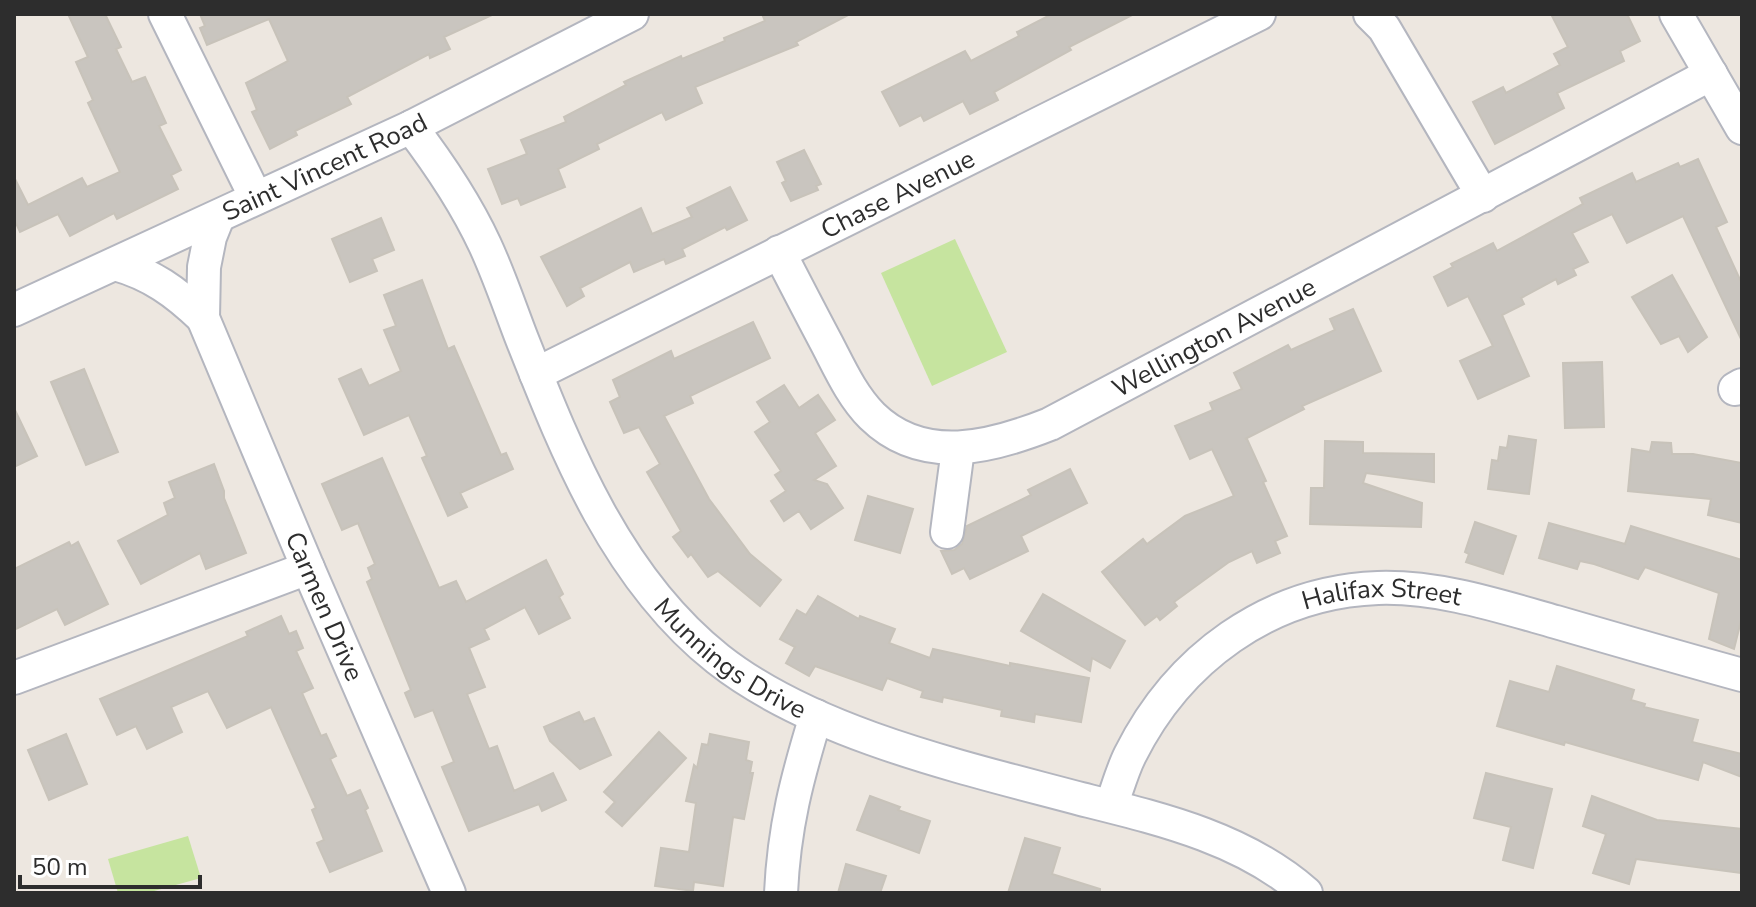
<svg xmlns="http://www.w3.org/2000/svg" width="1756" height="907" viewBox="0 0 1756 907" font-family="'Nunito Sans',sans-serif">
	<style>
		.pitch { fill: #c6e49f }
		.building { fill: #c9c5bf; stroke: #c8c3ba; stroke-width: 2 }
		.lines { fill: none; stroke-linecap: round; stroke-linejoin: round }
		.minor-casing { stroke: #b4b6bf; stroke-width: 36 }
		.minor { stroke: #fff; stroke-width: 32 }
		.labels { text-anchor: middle; stroke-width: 6; stroke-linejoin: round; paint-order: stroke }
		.street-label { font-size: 26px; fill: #2d2d2d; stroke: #fff }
	</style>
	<rect width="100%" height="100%" fill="#ede7e0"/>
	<!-- pitch -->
	<g class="pitch">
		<polygon points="955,239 1007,352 932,386 881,273"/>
		<polygon points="188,836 201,878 147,893 118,893 108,859"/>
	</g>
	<!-- building -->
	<g class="building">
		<polygon points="68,14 105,14 121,47 116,49 132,82 145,77 166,123 159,126 181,170 171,175 178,189 117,219 114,213 70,236 58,214 20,232 14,219 14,177 28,205 82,178 87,187 120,172 88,103 93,100 76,62 88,57"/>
		<polygon points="200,14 494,14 444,37 450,49 430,58 429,54 347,97 351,104 295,131 297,135 270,149 252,112 257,110 246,83 288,61 269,19 207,45 200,28 205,26"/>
		<polygon points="762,14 850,14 796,42 798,45 695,87 702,103 666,120 662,112 597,144 599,149 558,169 565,187 521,205 518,198 502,204 488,169 527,154 521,140 566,122 564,117 626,85 624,82 681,56 682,59 725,41 724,38 765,21"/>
		<polygon points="1052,14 1134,14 1069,47 1071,50 994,92 998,100 970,114 963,101 924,121 921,115 900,126 882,92 965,51 971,61 1019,36 1017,32"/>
		<polygon points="1551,14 1627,14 1640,41 1620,51 1624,61 1557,93 1564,108 1495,144 1473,102 1503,87 1506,93 1560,65 1554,54 1568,47"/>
		<polygon points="804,150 821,184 816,186 818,190 791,201 782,183 786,181 777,162"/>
		<polygon points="1698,159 1727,222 1716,227 1742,284 1742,341 1683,216 1627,243 1612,214 1572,233 1588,262 1573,269 1576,275 1558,284 1556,279 1521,298 1524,304 1502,315 1529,376 1478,399 1460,361 1493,346 1468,296 1448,306 1434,277 1453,267 1451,264 1493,243 1497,251 1583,204 1580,198 1632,173 1636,182 1678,163 1680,167"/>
		<polygon points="730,187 747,220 727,230 725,227 682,249 685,256 666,264 664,259 634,272 630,262 580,288 584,296 567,306 541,257 641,208 652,234 692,217 687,208"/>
		<polygon points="381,218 394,250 372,259 377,271 350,282 332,239"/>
		<polygon points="1672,275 1707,337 1688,352 1679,336 1661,344 1632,297"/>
		<polygon points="422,280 448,349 454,346 501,455 506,453 513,469 460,493 467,507 448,516 422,458 427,456 409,415 364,435 339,379 361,369 369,386 401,371 384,330 396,326 384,295"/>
		<polygon points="1353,309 1381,371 1302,406 1304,409 1245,439 1247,439 1266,481 1263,482 1287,536 1275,541 1280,553 1257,563 1252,551 1229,562 1174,602 1177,606 1160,620 1157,616 1145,625 1102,572 1143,539 1147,544 1185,516 1234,496 1212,449 1190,459 1175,426 1213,410 1210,403 1242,389 1234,373 1288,345 1291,350 1335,330 1330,319"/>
		<polygon points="753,322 770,358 690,396 693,403 664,416 709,499 750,554 781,580 760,606 718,571 708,577 691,554 688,557 673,537 681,531 647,472 660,464 639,427 624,433 610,402 620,397 613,380 671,351 674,359"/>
		<polygon points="1602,362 1604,427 1565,428 1563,363"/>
		<polygon points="84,369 118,452 86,465 51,382"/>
		<polygon points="784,385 799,408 818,395 835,420 815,433 836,466 814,480 827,484 843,508 811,529 799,511 784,521 771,501 786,491 775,475 781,471 755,432 770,422 757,402"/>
		<polygon points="14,408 37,456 14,467"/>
		<polygon points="1509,436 1536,440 1529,494 1488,489 1492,460 1498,461 1500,447 1507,448"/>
		<polygon points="1325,441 1363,442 1363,453 1434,454 1434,482 1366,473 1363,483 1422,503 1421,527 1310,524 1311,488 1324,488"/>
		<polygon points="1652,442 1671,443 1672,454 1693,454 1742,463 1742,523 1708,515 1711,499 1628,491 1632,449 1650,452"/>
		<polygon points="382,458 439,588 456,581 466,602 546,560 563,594 559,597 570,618 539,634 525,607 484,629 489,639 469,648 485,687 467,694 489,749 497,746 514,791 553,773 566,800 542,811 539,804 469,831 442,767 454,762 433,710 415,717 405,693 411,690 367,582 372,579 368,568 375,564 358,523 342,530 322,484"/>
		<polygon points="214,464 224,491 224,498 246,553 206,569 200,553 141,584 118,541 168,515 164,503 175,498 169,482"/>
		<polygon points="1070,469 1087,503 1021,536 1028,551 970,579 964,568 952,574 941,551 954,550 962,544 967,526 1031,495 1028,490"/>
		<polygon points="868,496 913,509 900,553 855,540"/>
		<polygon points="1475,522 1516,536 1503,574 1466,562 1469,554 1465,552"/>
		<polygon points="1549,523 1625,544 1631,526 1742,560 1742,617 1734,649 1709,639 1719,593 1645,567 1638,579 1594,564 1580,561 1577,569 1539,558"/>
		<polygon points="69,542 71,546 78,542 108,604 65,625 57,609 14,630 14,569"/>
		<polygon points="1043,594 1125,641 1110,668 1092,658 1090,671 1021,631"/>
		<polygon points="818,596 859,619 860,616 895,629 889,643 930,658 933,649 1010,666 1010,663 1089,678 1081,722 1035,714 1034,722 1001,716 1002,710 943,697 942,702 921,697 923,691 887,678 882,690 815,666 809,676 786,663 795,647 780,639 797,610 806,615"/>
		<polygon points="281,616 289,634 296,631 303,648 296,651 313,688 302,693 321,736 326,734 336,756 330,759 347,796 360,790 368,808 365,810 382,851 330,872 317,843 324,840 312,810 316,808 271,707 227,728 208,691 171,707 182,732 147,749 136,726 117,735 100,699 248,636 246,632"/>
		<polygon points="1557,666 1634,690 1631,700 1645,704 1644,707 1698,720 1692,742 1742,754 1742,777 1703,762 1698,780 1565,742 1564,745 1497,726 1510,681 1549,692"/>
		<polygon points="579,712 584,722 594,718 611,755 580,769 550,741 544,727"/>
		<polygon points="659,732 686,758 622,826 606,812 615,802 604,792"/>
		<polygon points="66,734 87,784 49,800 28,750"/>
		<polygon points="710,734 749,742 746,760 752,762 750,773 753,773 744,819 733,817 723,886 694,882 693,891 655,886 661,848 689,852 696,803 686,801 694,765 697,768 702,744 708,745"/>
		<polygon points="1486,773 1552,789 1533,868 1503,860 1511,827 1474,818"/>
		<polygon points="870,796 900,807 898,810 930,821 919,853 857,830"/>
		<polygon points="1592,796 1657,820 1742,829 1742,873 1636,859 1629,884 1593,873 1606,834 1583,826"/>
		<polygon points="1025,838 1060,848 1052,874 1100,889 1100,893 1008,893"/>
		<polygon points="846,864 886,876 880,893 838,893"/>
	</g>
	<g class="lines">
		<!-- minor casing -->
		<g class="minor-casing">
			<g id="minor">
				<polyline points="165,14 256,198"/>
				<polyline points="1370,14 1384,28 1483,196"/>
				<polyline points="1676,14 1742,128"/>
				<path id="s1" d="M 411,127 C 440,165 465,202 485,245 C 499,275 510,308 522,339 C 568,455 617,579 718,659 C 813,734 965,768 1081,799 C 1161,819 1243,838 1306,893"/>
				<path id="s2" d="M 218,217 L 210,237 L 204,267 L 203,318 L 308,568 L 449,893"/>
				<path id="s3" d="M 779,252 C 795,283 811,314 827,344 C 840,369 852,396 872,416 C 923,466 992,447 1050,424 L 1711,74"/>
				<path d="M 115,264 C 151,274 176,292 203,318"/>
				<path id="s4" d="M 14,310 L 411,127 L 632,14"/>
				<path id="s5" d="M 536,374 L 1259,14"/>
				<polyline points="1735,389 1742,385"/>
				<polyline points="947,532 958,449"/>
				<polyline points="14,678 308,568"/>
				<path id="s6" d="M 1111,806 C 1117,790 1122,771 1130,755 C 1178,659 1268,592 1378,588 C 1438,586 1499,606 1556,622 C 1618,640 1680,658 1742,675"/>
				<path d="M 781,893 C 784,827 797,778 816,716"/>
			</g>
		</g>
		<!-- minor -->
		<use href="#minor" class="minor"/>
	</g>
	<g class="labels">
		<!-- street labels -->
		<g class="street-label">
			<text dy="9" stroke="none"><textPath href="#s4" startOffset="342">Saint Vincent Road</textPath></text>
			<text dy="9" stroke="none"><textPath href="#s5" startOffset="404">Chase Avenue</textPath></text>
			<text dy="9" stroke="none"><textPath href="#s3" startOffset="564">Wellington Avenue</textPath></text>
			<text dy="9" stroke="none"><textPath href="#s6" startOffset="372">Halifax Street</textPath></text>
			<text dy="9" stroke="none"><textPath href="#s2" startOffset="416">Carmen Drive</textPath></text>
			<text dy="9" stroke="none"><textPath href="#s1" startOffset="630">Munnings Drive</textPath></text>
		</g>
	</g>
	<!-- border -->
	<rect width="1756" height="907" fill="none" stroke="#2d2d2d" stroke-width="32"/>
	<!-- scale -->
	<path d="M20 875v12h180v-12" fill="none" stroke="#2d2d2d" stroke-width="4"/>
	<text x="32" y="875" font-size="24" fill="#2d2d2d" stroke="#ffffff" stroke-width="6" paint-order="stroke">50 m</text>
</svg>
